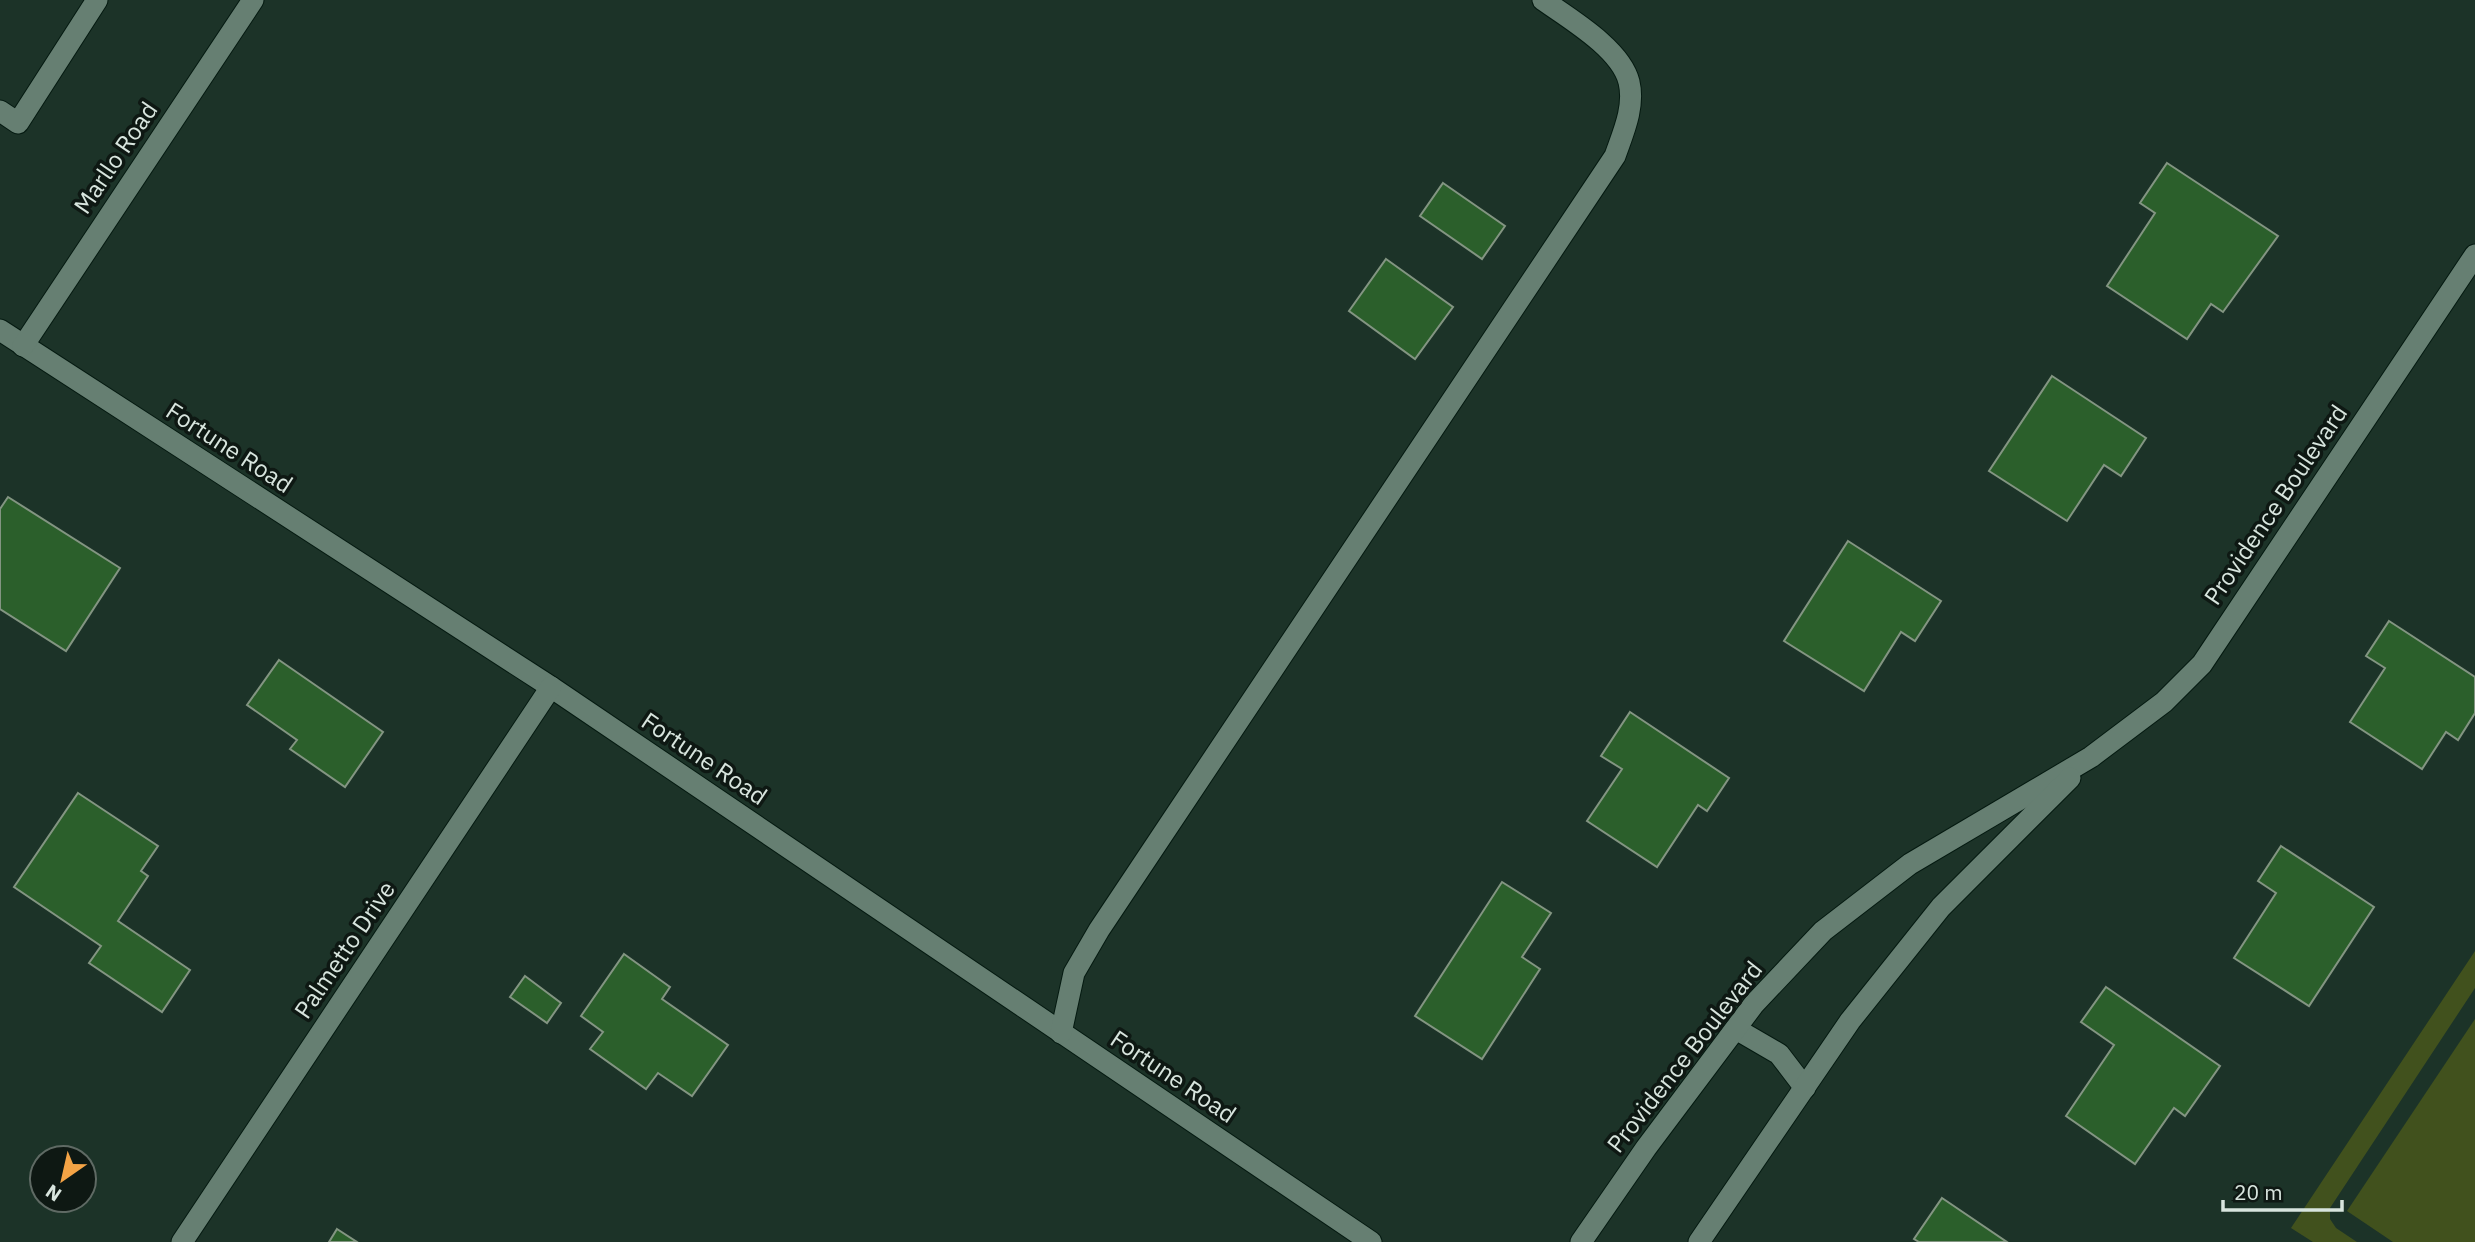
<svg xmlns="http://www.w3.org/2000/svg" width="2475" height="1242" viewBox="0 0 2475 1242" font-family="'IBM Plex Sans',sans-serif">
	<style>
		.green { fill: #41511d }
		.building { fill: #2b5f2b; stroke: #839582; stroke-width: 2 }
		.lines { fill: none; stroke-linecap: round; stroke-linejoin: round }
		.minor-casing { stroke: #051a11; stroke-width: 23 }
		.minor { stroke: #667f72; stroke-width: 21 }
		.labels { text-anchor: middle; stroke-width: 7; stroke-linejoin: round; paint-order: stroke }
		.street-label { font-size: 24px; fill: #d8e5de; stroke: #0e1813 }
	</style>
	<rect width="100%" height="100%" fill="#1c3328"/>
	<!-- green -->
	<g class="green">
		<polygon points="2475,951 2475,988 2330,1208 2330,1219 2336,1228 2357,1242 2313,1242 2291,1228"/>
		<polygon points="2475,1019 2475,1242 2393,1242 2347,1211"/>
	</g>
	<!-- building -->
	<g class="building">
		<polygon points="2167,163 2278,236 2223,312 2211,304 2187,339 2107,286 2155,213 2140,203"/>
		<polygon points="1443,183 1505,226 1482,259 1420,216"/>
		<polygon points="1386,259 1453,307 1415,359 1349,311"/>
		<polygon points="2052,376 2146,438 2121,476 2104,465 2067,521 1989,471"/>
		<polygon points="8,497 120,568 66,651 0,609 0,509"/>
		<polygon points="1848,541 1941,601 1915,641 1901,632 1864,691 1784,641"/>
		<polygon points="2389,621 2475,677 2475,713 2458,740 2446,732 2422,769 2350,722 2385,668 2366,656"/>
		<polygon points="279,660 383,732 345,787 290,749 297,740 247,705"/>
		<polygon points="1630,712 1729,778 1707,811 1698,805 1657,867 1587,821 1622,769 1601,756"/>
		<polygon points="78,793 158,846 141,871 148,876 118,921 190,970 162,1012 89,963 101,946 14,887"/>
		<polygon points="2281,846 2374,907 2309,1006 2234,958 2276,893 2258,881"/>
		<polygon points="1502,882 1551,913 1522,957 1540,969 1482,1059 1415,1016"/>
		<polygon points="624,954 670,987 662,999 728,1045 692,1096 658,1073 646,1089 590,1049 603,1032 581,1016"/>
		<polygon points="525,976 561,1003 547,1023 510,997"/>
		<polygon points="2106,987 2220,1066 2185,1116 2174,1108 2135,1164 2066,1116 2114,1045 2081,1022"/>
		<polygon points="1942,1198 2007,1242 1919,1242 1914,1239"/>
		<polygon points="337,1229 357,1242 329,1242"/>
	</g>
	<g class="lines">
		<!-- minor casing -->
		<g class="minor-casing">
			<g id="minor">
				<polyline points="0,111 18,123 97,0"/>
				<polyline points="0,330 551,687 1371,1242"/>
				<polyline points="23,346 253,0"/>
				<polyline points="1736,1029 1779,1054 1805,1088"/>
				<path d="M 1061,1033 L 1074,973 L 1099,930 L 1615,156 C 1623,133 1635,107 1629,82 C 1621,49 1570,19 1543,0"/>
				<polyline points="182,1242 551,687"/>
				<polyline points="1581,1242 1646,1148 1754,1004 1823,931 1910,864 2091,757 2164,702 2202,664 2475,255"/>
				<polyline points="1699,1242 1850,1021 1941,907 2070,778"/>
			</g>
		</g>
		<!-- minor -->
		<use href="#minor" class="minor"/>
	</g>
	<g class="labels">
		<!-- street labels -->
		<g class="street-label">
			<text transform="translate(116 158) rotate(-56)" y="8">Marllo Road</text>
			<text transform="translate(229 448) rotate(33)" y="8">Fortune Road</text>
			<text transform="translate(2276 505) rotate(-56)" y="8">Providence Boulevard</text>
			<text transform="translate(704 759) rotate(34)" y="8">Fortune Road</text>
			<text transform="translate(345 950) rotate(-56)" y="8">Palmetto Drive</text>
			<text transform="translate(1685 1057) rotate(-52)" y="8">Providence Boulevard</text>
			<text transform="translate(1173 1077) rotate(34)" y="8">Fortune Road</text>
		</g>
	</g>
	<!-- north arrow -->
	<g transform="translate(63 1179) rotate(214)"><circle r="33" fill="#0e1813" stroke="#5f6a64" stroke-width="2"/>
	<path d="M0-5L12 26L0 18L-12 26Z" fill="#f4a345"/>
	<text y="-10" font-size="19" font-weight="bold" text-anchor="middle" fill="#d8e5de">N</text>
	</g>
	<!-- scale -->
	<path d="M2223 1200v10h119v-10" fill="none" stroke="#d8e5de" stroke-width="3.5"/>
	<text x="2234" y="1200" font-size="21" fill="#d8e5de" stroke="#0e1813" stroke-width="5" paint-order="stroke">20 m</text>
</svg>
